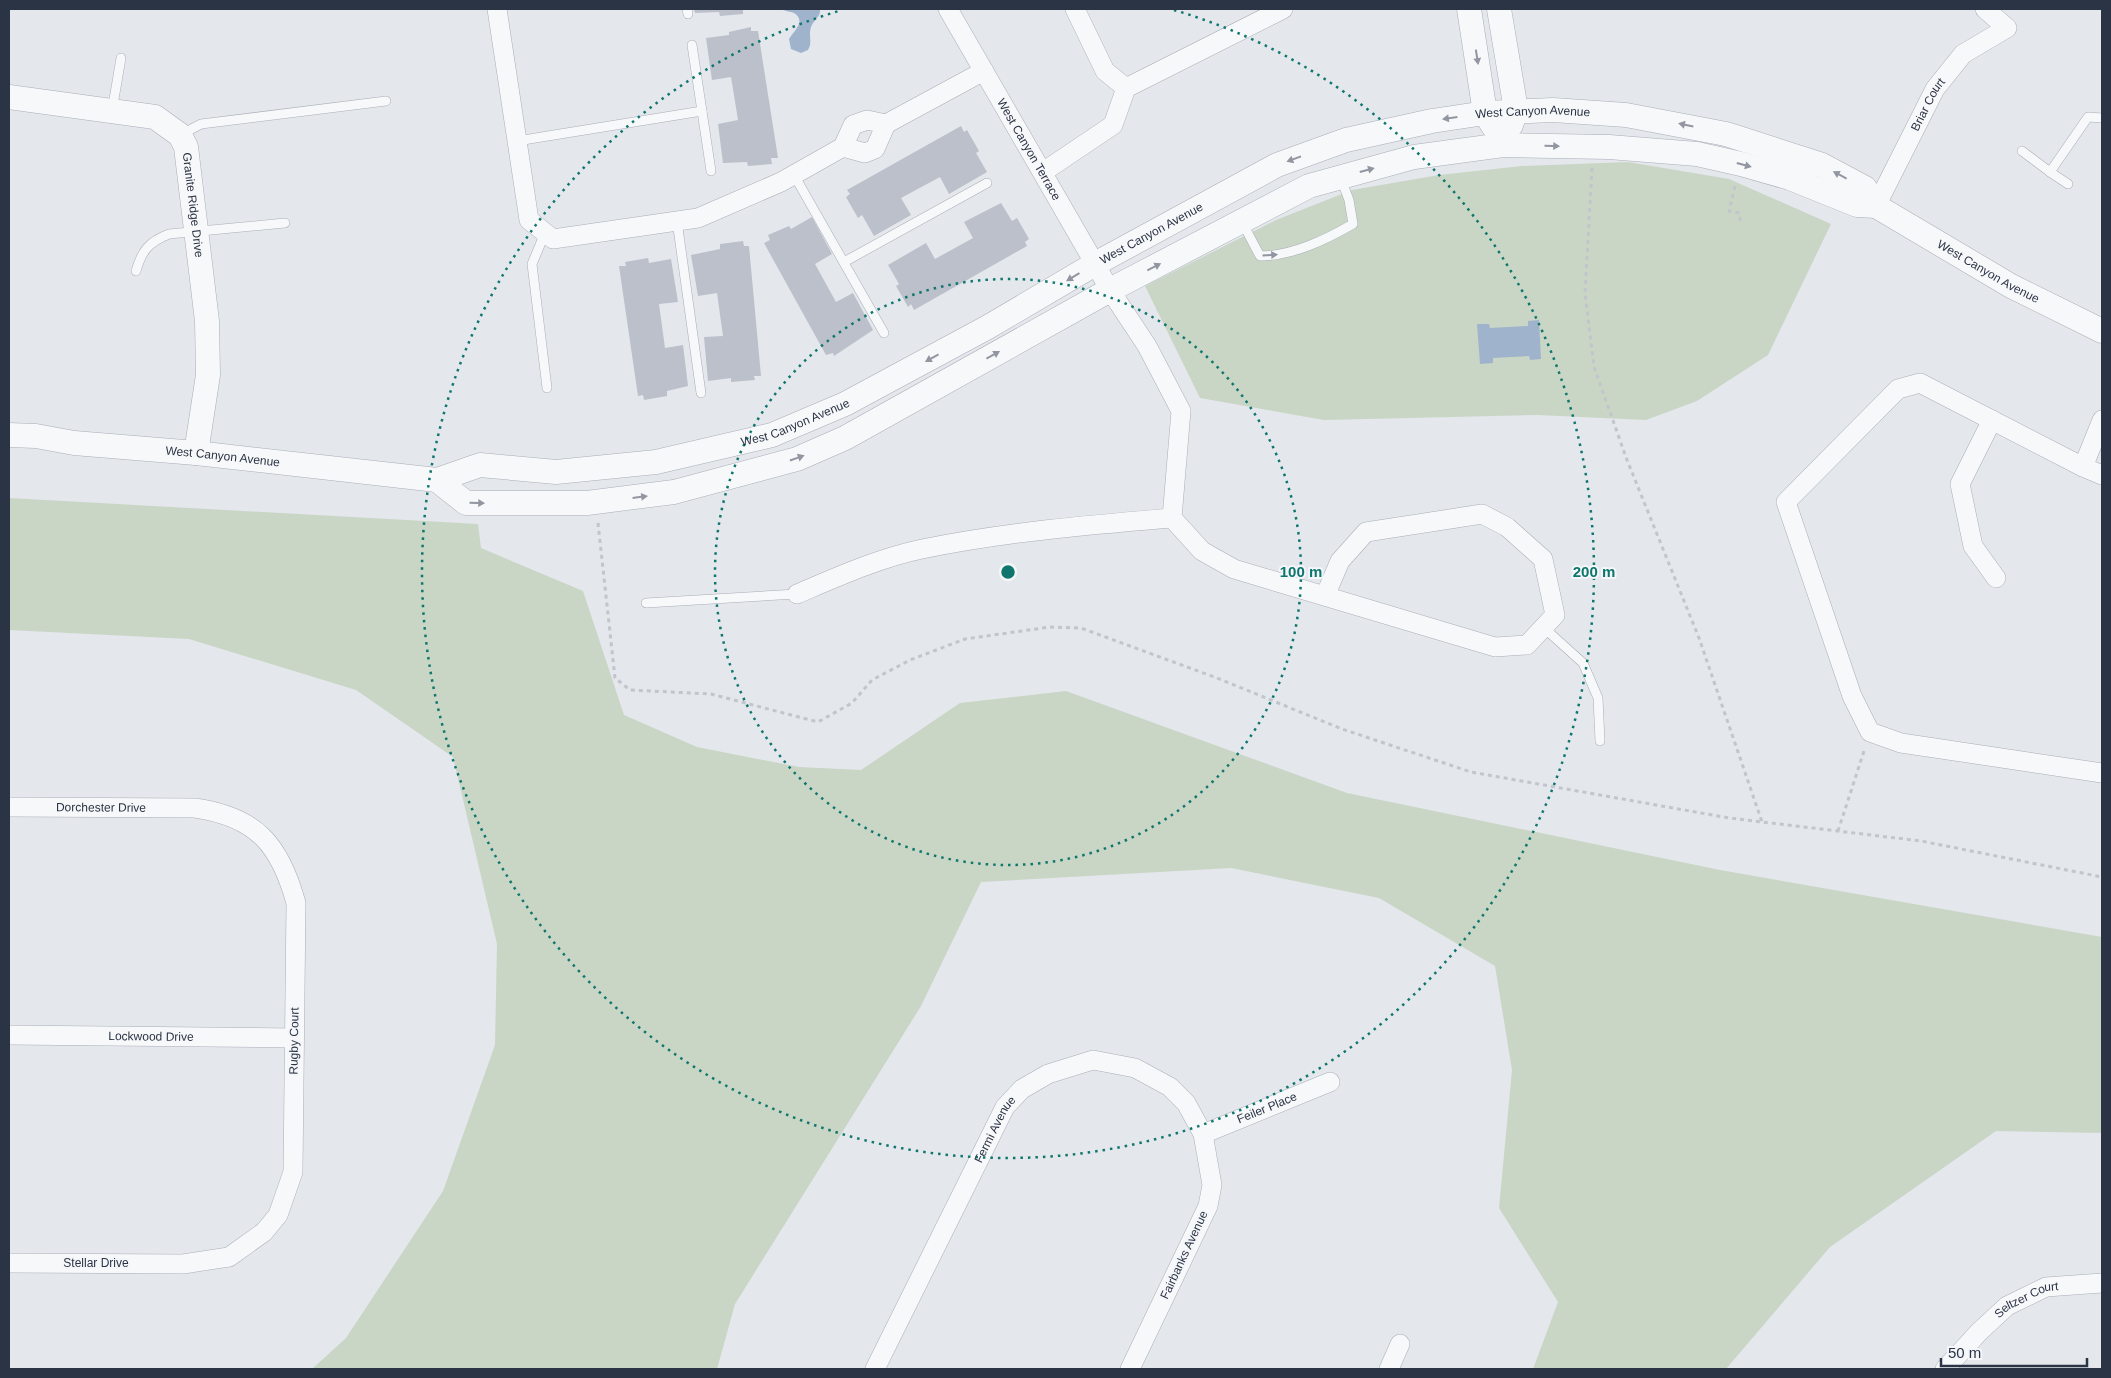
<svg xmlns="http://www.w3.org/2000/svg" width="2111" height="1378" viewBox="0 0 2111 1378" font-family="Arial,sans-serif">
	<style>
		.green { fill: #c9d6c5 }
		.water { fill: #9fb4cc }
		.building { fill: #bbc0ca }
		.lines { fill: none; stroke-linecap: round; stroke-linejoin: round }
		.service-casing { stroke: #a9aeb7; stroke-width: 10 }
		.minor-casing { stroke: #a9aeb7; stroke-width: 20 }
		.tertiary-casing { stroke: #a9aeb7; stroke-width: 25 }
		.path { stroke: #c2c5cb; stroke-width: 3; stroke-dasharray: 4 4; stroke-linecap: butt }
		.service { stroke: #f7f8fa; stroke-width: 9 }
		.minor { stroke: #f7f8fa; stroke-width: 19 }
		.tertiary { stroke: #f7f8fa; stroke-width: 24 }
		.oneway { fill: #9196a0 }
		.ring { fill: none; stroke: #0f766e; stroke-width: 2.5; stroke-dasharray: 2.5 5 }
		.labels { text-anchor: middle; stroke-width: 4; stroke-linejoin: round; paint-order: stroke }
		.street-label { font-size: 12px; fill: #2b3445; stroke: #f4f6f9 }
		.centre { fill: #0f766e; stroke: #f4f6f9; stroke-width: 2.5 }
		.ring-label { font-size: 15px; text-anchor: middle; font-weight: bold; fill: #0f766e; stroke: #f4f6f9; stroke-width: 4; stroke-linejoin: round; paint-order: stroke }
	</style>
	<rect width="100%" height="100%" fill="#e4e7ec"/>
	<!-- green -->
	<g class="green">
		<polygon points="1628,162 1729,179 1831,224 1768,355 1697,401 1646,420 1537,415 1324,420 1200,398 1145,286 1276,220 1352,190 1439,175 1522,166"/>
		<polygon points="9,498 478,524 481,548 583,591 624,715 697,747 799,767 861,770 960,703 1066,691 1347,793 1720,870 2102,937 2102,1133 1996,1131 1830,1247 1726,1369 1533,1369 1558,1302 1499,1208 1512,1070 1495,966 1379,898 1231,868 981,882 921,1006 735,1304 717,1369 312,1369 346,1338 443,1191 495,1045 497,944 453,757 356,690 189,639 9,630"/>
	</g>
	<!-- water -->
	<g class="water">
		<path d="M 782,9 L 820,9 C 821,17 814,19 811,27 C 808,35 813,42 808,50 L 801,53 L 791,49 L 789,39 C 793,32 807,21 794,13 C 790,11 786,12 782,9 Z"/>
		<polygon points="1539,320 1541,359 1530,360 1529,356 1493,358 1493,363 1480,364 1477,324 1489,324 1490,328 1528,326 1528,321"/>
	</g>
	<!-- building -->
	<g class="building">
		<polygon points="694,9 743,9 743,14 720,16 719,12 695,13"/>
		<polygon points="751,27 751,31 758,31 778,158 771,158 772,164 748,166 747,162 723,163 718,124 738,120 731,77 712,80 706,38 729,35 729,32"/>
		<polygon points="961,126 964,132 967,130 979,151 976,153 987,172 949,194 940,177 901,198 911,215 874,236 862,215 858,218 846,197 850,194 847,190"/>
		<polygon points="1001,203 1012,221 1017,218 1029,239 1025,242 1027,246 914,310 911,304 908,307 896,286 899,284 888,265 926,243 935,259 973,238 964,222"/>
		<polygon points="812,217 832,254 815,264 836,302 853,293 873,330 834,356 833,353 826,355 764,243 770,240 768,235 789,226 791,229"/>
		<polygon points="743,241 744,246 749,246 761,376 754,376 755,380 731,382 731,378 708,381 704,337 723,336 717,293 698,296 691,255 720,249 720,244"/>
		<polygon points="648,258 649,263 671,259 678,302 659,304 665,348 683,345 688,386 667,391 667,396 644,400 643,395 638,396 619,266 626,266 625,262"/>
	</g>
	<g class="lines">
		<!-- service casing -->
		<g class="service-casing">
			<g id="service">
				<polyline points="687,9 688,14"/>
				<polyline points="692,45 711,171"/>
				<polyline points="112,111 121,58"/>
				<polyline points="180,135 201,124 386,101"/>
				<polyline points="517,141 702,111"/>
				<polyline points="2022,151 2050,172"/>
				<polyline points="794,175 884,333"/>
				<polyline points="2068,184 2050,172 2088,117 2102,118"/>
				<polyline points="677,221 701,393"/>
				<path d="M 1242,222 L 1260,256 C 1292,256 1325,240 1353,224 L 1349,200 L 1341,179"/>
				<polyline points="545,233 532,264 547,388"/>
				<polyline points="844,262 987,183"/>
				<path d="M 136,271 C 142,250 149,242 169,234 L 285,223"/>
				<polyline points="646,603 797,594"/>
				<polyline points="1543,627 1583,663 1598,698 1600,741"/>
			</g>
		</g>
		<!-- minor casing -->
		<g class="minor-casing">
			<g id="minor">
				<polyline points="497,9 529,220 553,239 698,218 781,182 843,147"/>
				<path id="s1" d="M 948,9 L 1110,290 L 1147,346 L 1181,411 L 1172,518 L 1202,551 L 1234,569 L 1495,647 L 1527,645 L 1555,615 L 1543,559 L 1507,527 L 1482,514 L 1366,532 L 1340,561 L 1325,596"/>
				<polyline points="1075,9 1105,71 1126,88"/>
				<polygon points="867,120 886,124 875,149 865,153 843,147 853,125"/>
				<polyline points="886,124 984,71"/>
				<polyline points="1043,172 1113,125 1126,88 1283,9"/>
				<path id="s2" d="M 1876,206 L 1935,89 L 1963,54 L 2007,28 L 1985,9"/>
				<polyline points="1992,420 1960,484 1973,546 1996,578"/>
				<polyline points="2083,467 2102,420"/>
				<polyline points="2102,475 2083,467 1920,383 1898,389 1786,502 1852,696 1870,732 1901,743 2102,773"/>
				<path d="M 797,594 C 837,577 879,558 922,549 C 1004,532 1089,525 1172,518"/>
				<path id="s3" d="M 9,807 L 195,808 C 257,817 280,845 296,903 L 293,1172 L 278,1215 L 264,1232 L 229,1257 L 183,1264 L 9,1263"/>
				<path id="s4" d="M 9,1035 L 294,1038"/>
				<path id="s5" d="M 1203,1134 L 1330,1082"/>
				<path id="s6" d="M 875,1369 L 1005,1107 L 1022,1089 L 1048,1074 L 1093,1060 L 1135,1068 L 1170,1087 L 1186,1103 L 1203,1134 L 1212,1185 L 1208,1206 L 1130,1369"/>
				<polyline points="1389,1369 1400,1344"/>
				<path id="s7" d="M 1945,1369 L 1979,1332 L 2007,1306 L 2046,1287 L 2102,1283"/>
			</g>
		</g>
		<!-- tertiary casing -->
		<g class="tertiary-casing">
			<g id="tertiary">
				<polyline points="1469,9 1485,113 1493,126"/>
				<polyline points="1499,9 1516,110 1511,125"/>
				<path id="s8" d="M 9,97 L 155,117 L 180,135 L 186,147 L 207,321 L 208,375 L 196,453"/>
				<path id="s9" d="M 9,435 L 36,436 L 74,443 L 196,453 L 437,480 L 480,465 L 556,472 L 656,462 L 772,435 L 845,404 L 988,327 L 1095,264 L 1277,165 L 1346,140 L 1432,121 L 1485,113 L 1553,110 L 1626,115 L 1726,134 L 1822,165 L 1865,188 L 1876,206 L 2011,286 L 2102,331"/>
				<polyline points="437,480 466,503 587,503 674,492 797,459 845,438 1110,290 1309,186 1414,157 1503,145 1609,147 1697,154 1741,164 1790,178 1857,205 1876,206"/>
			</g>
		</g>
		<!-- path -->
		<g class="path">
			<polyline points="1592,168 1585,293 1594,367 1627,460 1699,638 1762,822"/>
			<polyline points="1735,186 1729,211 1739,213 1741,225"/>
			<polyline points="598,523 615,678 630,690 711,694 818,722 852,703 872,680 910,660 965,639 1050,627 1081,628 1217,678 1342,729 1471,772 1729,818 1921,841 2102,877"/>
			<polyline points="1838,831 1865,748"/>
		</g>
		<!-- service -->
		<use href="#service" class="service"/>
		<!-- minor -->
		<use href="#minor" class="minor"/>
		<!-- tertiary -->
		<use href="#tertiary" class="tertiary"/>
	</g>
	<!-- one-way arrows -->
	<defs><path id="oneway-solid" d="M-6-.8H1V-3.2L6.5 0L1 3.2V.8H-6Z" transform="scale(1.25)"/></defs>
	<g class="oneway">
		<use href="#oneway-solid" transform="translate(1477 57) rotate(81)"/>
		<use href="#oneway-solid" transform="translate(1450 118) rotate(172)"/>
		<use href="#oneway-solid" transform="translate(1686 125) rotate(-168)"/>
		<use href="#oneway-solid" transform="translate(1552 146) rotate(2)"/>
		<use href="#oneway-solid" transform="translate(1294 159) rotate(160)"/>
		<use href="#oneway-solid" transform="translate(1744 165) rotate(15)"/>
		<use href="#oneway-solid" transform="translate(1367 170) rotate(-15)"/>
		<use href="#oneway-solid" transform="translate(1840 175) rotate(-152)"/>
		<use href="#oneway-solid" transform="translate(1270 255) rotate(-4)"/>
		<use href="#oneway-solid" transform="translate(1154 267) rotate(-27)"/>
		<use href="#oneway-solid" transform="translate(1073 277) rotate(149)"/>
		<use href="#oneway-solid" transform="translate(993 355) rotate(-29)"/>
		<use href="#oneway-solid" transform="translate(932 358) rotate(151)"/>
		<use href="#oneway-solid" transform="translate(797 458) rotate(-19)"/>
		<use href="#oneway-solid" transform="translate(640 497) rotate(-7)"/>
		<use href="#oneway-solid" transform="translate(477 503) rotate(2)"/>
	</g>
	<!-- distance rings -->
	<g class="ring">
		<circle cx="1008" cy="572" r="293"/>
		<path d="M1174 10A586 586 0 1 1 842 10"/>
	</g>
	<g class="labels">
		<!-- street labels -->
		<g class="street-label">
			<text dy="4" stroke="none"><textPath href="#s2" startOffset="114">Briar Court</textPath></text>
			<text dy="4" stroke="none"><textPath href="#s9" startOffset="1608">West Canyon Avenue</textPath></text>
			<text dy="4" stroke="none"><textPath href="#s1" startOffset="162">West Canyon Terrace</textPath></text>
			<text dy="4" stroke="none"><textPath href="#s8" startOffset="250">Granite Ridge Drive</textPath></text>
			<text dy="4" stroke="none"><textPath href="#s9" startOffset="1202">West Canyon Avenue</textPath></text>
			<text dy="4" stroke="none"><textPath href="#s9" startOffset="2104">West Canyon Avenue</textPath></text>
			<text dy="4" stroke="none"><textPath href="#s9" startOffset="798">West Canyon Avenue</textPath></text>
			<text dy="4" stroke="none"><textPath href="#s9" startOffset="215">West Canyon Avenue</textPath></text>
			<text dy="4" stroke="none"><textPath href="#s3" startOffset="92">Dorchester Drive</textPath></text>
			<text dy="4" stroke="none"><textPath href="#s4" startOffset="142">Lockwood Drive</textPath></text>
			<text transform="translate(294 1041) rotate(-89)" y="4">Rugby Court</text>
			<text dy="4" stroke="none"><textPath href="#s5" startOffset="69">Feiler Place</textPath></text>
			<text dy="4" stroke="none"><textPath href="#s6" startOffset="268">Fermi Avenue</textPath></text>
			<text transform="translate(1184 1255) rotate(-65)" y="4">Fairbanks Avenue</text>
			<text x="96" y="1267">Stellar Drive</text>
			<text dy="4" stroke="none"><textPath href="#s7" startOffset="109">Seltzer Court</textPath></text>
		</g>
	</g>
	<circle cx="1008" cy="572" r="8" class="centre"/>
	<g class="ring-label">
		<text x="1301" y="577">100 m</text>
		<text x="1594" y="577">200 m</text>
	</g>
	<!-- border -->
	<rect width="2111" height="1378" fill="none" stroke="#2b3445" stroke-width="20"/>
	<!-- scale -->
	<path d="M1941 1358v8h146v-8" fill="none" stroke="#2b3445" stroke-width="2.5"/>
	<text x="1948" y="1358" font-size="15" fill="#2b3445" stroke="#f4f6f9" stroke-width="4" paint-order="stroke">50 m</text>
</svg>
